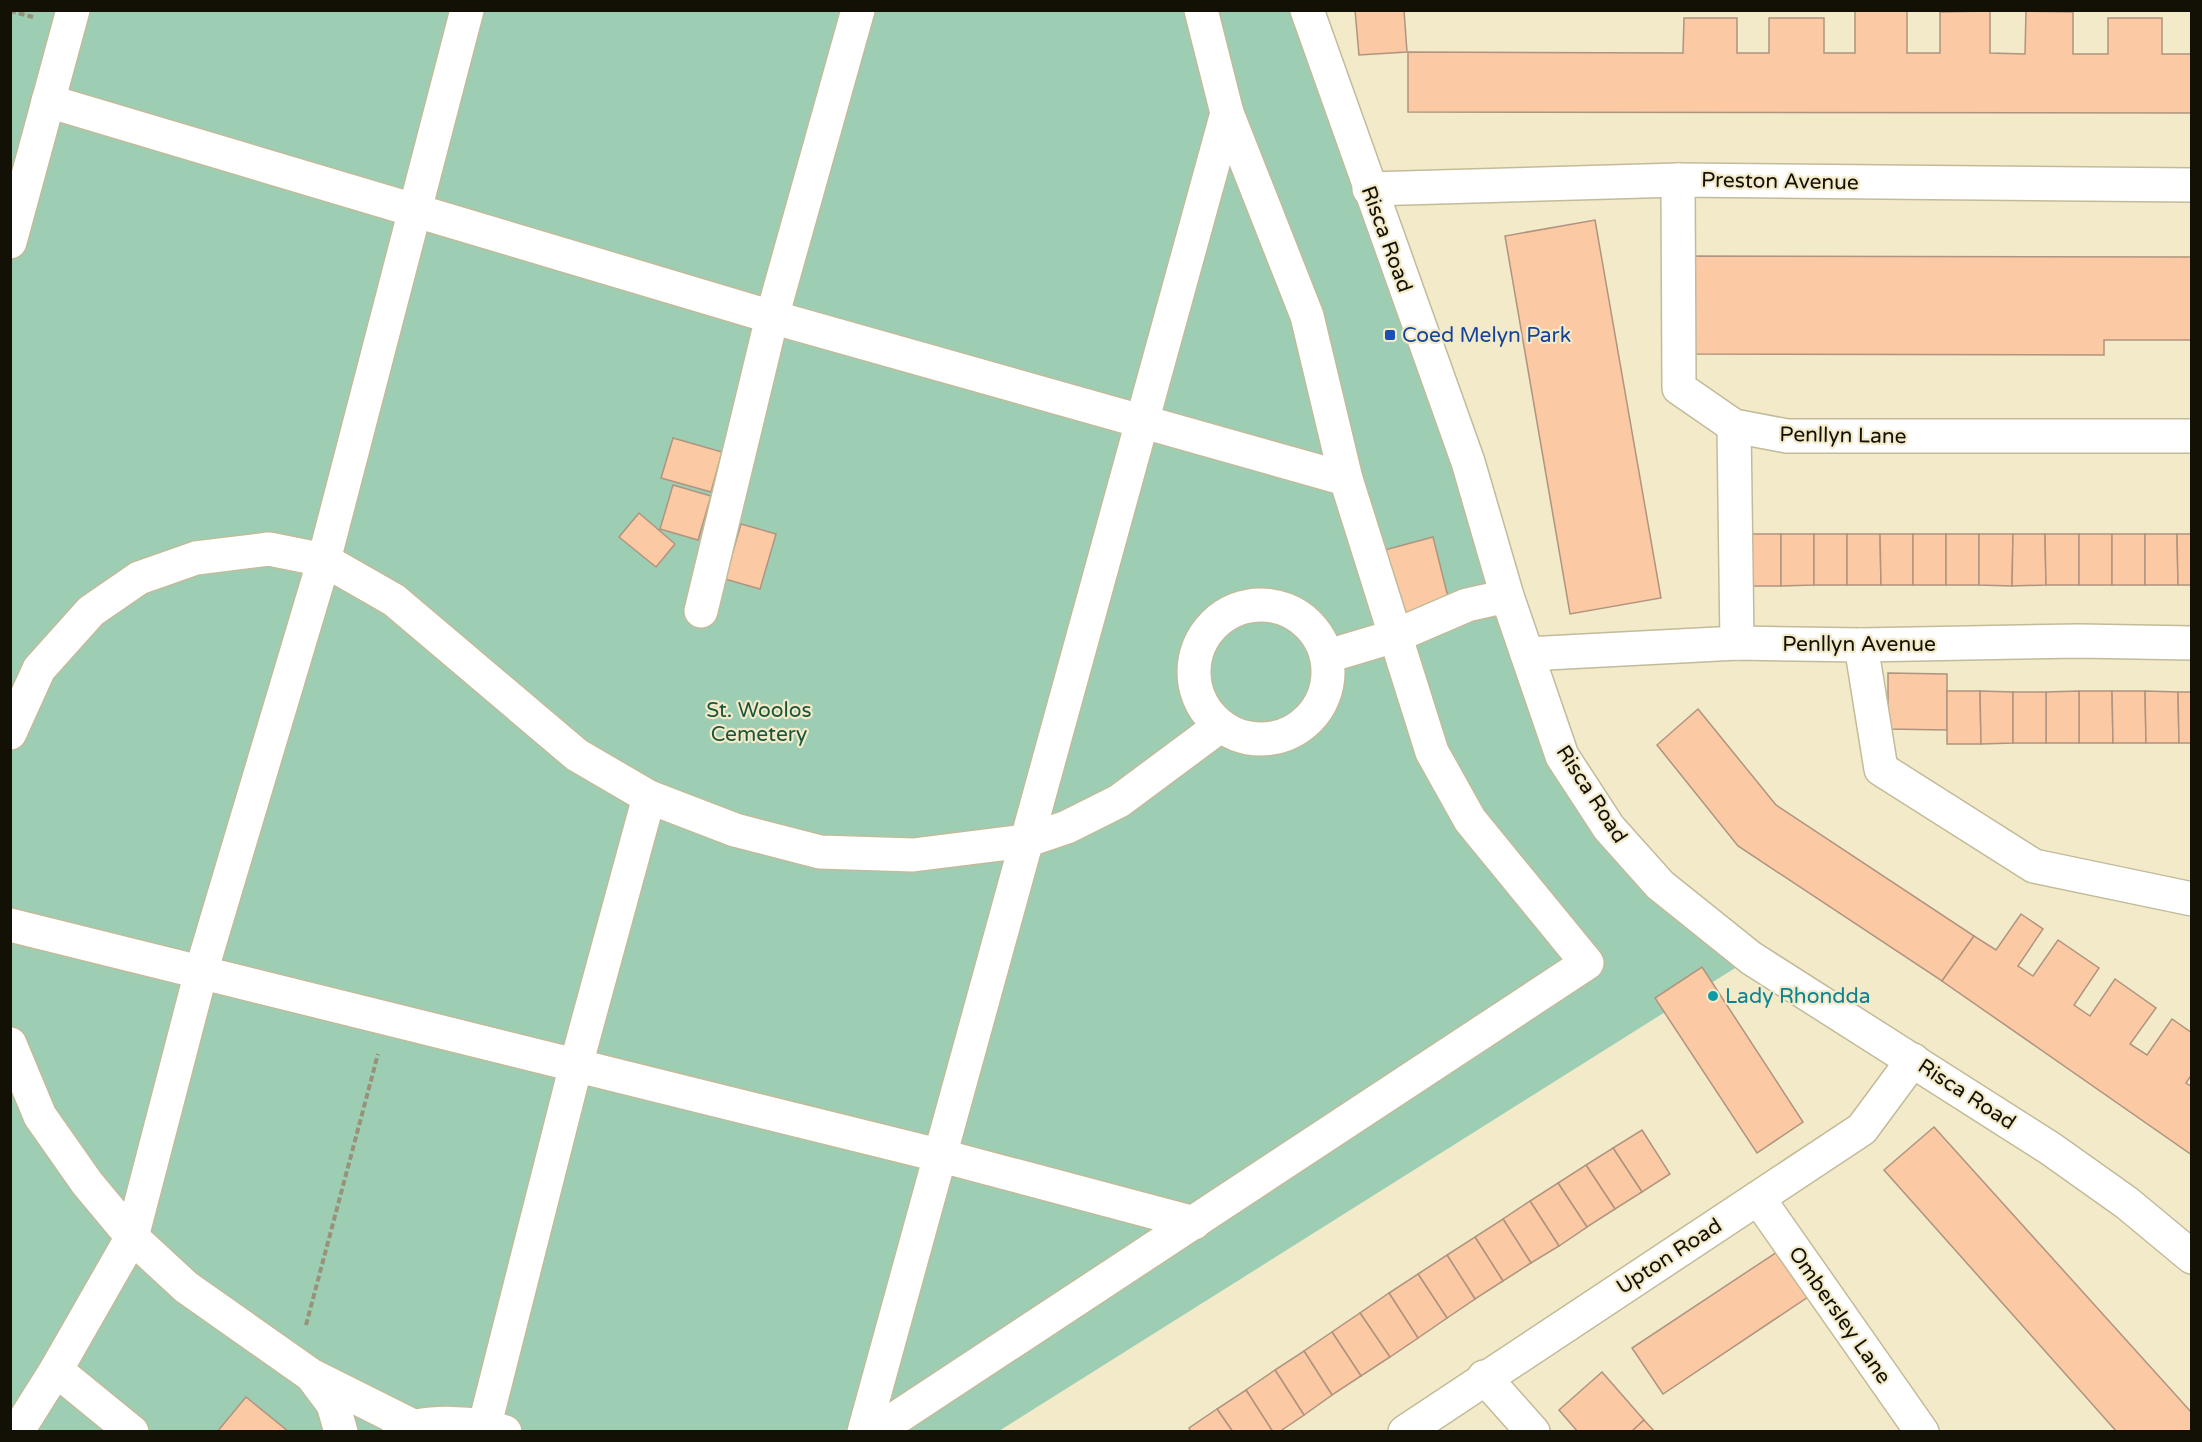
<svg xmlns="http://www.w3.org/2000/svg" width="2202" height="1442" viewBox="0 0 2202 1442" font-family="'Varela Round',sans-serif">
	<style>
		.green { fill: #9dceb4 }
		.building { fill: #fbc9a3; stroke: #b0947f; stroke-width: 1.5 }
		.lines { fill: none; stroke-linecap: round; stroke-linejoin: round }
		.minor-casing { stroke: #c2bb9a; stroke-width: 36 }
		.major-casing { stroke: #c2bb9a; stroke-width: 36 }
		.path { stroke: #989279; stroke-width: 4; stroke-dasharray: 6 3; stroke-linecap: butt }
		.minor { stroke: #fff; stroke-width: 33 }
		.major { stroke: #fff; stroke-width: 33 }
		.transit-dot { fill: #1a4fb4; stroke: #f2eac8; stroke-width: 2 }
		.culture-dot { fill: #0f9aa8; stroke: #f2eac8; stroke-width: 2 }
		.labels { text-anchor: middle; stroke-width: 4.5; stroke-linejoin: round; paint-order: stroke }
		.street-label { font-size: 21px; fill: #131005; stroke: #f2eac8 }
		.transit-label { font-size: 21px; fill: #164399; stroke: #f2eac8; text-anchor: start }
		.park-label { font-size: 21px; fill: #19553b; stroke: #f2eac8 }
		.culture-label { font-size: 21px; fill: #0d838f; stroke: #f2eac8; text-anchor: start }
	</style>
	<rect width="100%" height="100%" fill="#f2eac8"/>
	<!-- green -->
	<polygon class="green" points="10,11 1307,11 1507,595 1609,828 1751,958 999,1431 11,1431"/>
	<!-- building -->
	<g class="building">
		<polygon points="1355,10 1404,10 1407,52 1359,55"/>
		<polygon points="1855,11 1907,11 1907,53 1940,53 1940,12 1990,11 1990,53 2025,54 2026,11 2073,12 2073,54 2108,54 2108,18 2162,18 2162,54 2192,54 2192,113 1408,112 1408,52 1683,53 1684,18 1737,18 1737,53 1769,53 1769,18 1824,18 1824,53 1855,53"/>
		<polygon points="1595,220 1661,598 1570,614 1505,236"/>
		<polygon points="1688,256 2192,257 2192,340 2104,340 2104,355 1688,354"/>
		<polygon points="673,438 722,452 711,492 661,478"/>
		<polygon points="673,485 711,496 698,540 660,529"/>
		<polygon points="639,513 675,544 656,567 619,537"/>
		<polygon points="741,524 776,534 760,589 725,579"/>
		<rect x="1748" y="534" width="33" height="52"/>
		<polygon points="1781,534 1814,534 1814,585 1781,586"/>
		<rect x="1814" y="534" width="33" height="51"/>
		<polygon points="1847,534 1880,534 1881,585 1847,585"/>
		<polygon points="1880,534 1913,534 1913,585 1881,585"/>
		<rect x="1913" y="534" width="33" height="51"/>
		<rect x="1946" y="534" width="33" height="51"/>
		<polygon points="1979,534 2013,534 2012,586 1979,585"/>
		<polygon points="2013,534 2045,534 2046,585 2012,586"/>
		<polygon points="2045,534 2079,534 2079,585 2046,585"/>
		<rect x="2079" y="534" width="33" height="51"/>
		<rect x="2112" y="534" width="33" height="51"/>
		<polygon points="2145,534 2177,534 2178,585 2145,585"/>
		<polygon points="2177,534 2192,534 2192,585 2178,585"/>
		<polygon points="1433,537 1449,601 1397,615 1381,551"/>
		<polygon points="1888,673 1947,674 1947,730 1888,729"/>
		<polygon points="1947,691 1980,691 1981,744 1947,744"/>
		<polygon points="1980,691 2013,692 2013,743 1981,744"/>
		<polygon points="2079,691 2112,691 2113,743 2079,743"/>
		<polygon points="2079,691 2079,743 2046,743 2046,692"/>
		<polygon points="2112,691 2145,691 2146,743 2113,743"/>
		<polygon points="2145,691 2178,692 2179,743 2146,743"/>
		<rect x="2013" y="692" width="33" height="51"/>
		<polygon points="2178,692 2192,692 2192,743 2179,743"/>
		<polygon points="1698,709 1776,805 1974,936 1942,981 1738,846 1657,745"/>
		<polygon points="2021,914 2043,929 2018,966 2033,976 2058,940 2099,968 2074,1005 2090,1016 2115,979 2156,1008 2130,1044 2147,1055 2172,1019 2192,1033 2192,1074 2186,1083 2192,1087 2192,1155 1942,981 1974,936 1996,950"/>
		<polygon points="1702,967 1803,1122 1757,1153 1655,998"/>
		<polygon points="1934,1127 2192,1413 2192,1432 2117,1432 1884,1170"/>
		<polygon points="1642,1130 1670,1174 1642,1192 1613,1148"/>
		<polygon points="1613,1148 1642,1192 1615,1209 1586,1165"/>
		<polygon points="1586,1165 1615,1209 1587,1227 1558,1183"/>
		<polygon points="1558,1183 1587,1227 1559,1246 1530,1201"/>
		<polygon points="1530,1201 1559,1246 1531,1263 1503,1219"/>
		<polygon points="1503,1219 1531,1263 1503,1281 1475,1237"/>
		<polygon points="1475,1237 1503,1281 1475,1299 1447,1255"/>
		<polygon points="1777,1252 1808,1297 1663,1394 1632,1348"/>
		<polygon points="1447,1255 1475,1299 1447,1318 1418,1274"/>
		<polygon points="1418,1274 1447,1318 1418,1338 1389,1293"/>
		<polygon points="1389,1293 1418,1338 1390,1357 1360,1313"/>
		<polygon points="1360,1313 1390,1357 1361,1376 1332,1332"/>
		<polygon points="1332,1332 1361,1376 1332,1395 1304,1351"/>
		<polygon points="1304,1351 1332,1395 1304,1415 1275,1370"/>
		<polygon points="1275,1370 1304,1415 1279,1432 1273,1432 1246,1390"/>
		<polygon points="1602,1372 1644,1420 1631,1432 1578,1432 1559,1410"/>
		<polygon points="1246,1390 1273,1432 1233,1432 1217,1409"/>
		<polygon points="246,1397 289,1432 217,1432"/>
		<polygon points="1217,1409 1233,1432 1191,1432 1189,1428"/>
		<polygon points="1644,1420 1655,1432 1631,1432"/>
	</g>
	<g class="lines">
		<!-- minor casing -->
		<g class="minor-casing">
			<g id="minor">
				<polyline points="858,10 772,317 1346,479"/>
				<polyline points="48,101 772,317 701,611"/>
				<polyline points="1678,180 1679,388 1734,426 1787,436 2192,436"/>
				<polyline points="1369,189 1678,180 2192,185"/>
				<polyline points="10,242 73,10"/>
				<polyline points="1734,426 1737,643"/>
				<circle cx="1261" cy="672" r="67"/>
				<polyline points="1861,645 1881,769 2034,866 2192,899"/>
				<polyline points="1527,654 1737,643 1861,645 2079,641 2192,643"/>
				<polyline points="1328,656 1395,636 1467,605 1507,596"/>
				<polyline points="10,733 39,669 91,611 139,578 196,558 269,549 324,560 394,600 577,755 649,797 735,830 820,852 913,855 1026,841 1067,827 1119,801 1220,726"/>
				<polyline points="10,925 942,1156 1194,1223"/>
				<polyline points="10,1044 40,1116 87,1183 132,1237 186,1287 311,1375 411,1425"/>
				<polyline points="1758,1198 1922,1432"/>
				<polyline points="56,1370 132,1432"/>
				<polyline points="312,1376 333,1404 341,1432"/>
				<polyline points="1484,1377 1533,1432"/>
				<polyline points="485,1424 576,1065 649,797"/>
				<polyline points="17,1432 56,1370 132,1237 201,972 324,560 467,10"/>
				<path d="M 399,1432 C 424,1419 479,1422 505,1432"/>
				<polyline points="864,1432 1227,113"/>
				<polyline points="875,1432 1587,963 1470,820 1432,752 1346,479 1307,316 1227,113 1201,10"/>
				<polyline points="1405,1432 1862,1129 1913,1060"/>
			</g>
		</g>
		<!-- major casing -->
		<g class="major-casing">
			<polyline id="major" points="1307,10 1468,462 1507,596 1562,756 1609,828 1660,885 1751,958 2051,1149 2127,1203 2192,1257"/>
		</g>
		<!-- path -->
		<g class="path">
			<polyline points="10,11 33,17"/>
			<polyline points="306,1325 378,1054"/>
		</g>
		<!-- minor -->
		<use href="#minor" class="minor"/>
		<!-- major -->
		<use href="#major" class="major"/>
	</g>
	<!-- markers -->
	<rect class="transit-dot" x="1384" y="329" width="12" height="12" rx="3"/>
	<circle class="culture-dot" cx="1713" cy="996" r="6"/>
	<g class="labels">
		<!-- street labels -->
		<g class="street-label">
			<text transform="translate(1780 181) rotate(1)" y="7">Preston Avenue</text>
			<text transform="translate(1387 239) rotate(70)" y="7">Risca Road</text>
			<text transform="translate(1843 435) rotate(1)" y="7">Penllyn Lane</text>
			<text x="1859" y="651">Penllyn Avenue</text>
			<text transform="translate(1592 794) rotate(57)" y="7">Risca Road</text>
			<text transform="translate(1967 1094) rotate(33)" y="7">Risca Road</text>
			<text transform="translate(1669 1256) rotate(-33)" y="7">Upton Road</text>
			<text transform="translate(1840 1315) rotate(55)" y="7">Ombersley Lane</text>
		</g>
		<!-- transit labels -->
		<g class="transit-label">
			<text x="1402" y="342">Coed Melyn Park</text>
		</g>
		<!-- park labels -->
		<g class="park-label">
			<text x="759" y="717">St. Woolos<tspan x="759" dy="24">Cemetery</tspan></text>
		</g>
		<!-- culture labels -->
		<g class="culture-label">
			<text x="1725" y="1003">Lady Rhondda</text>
		</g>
	</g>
	<!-- border -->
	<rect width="2202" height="1442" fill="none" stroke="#131005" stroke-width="24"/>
</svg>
